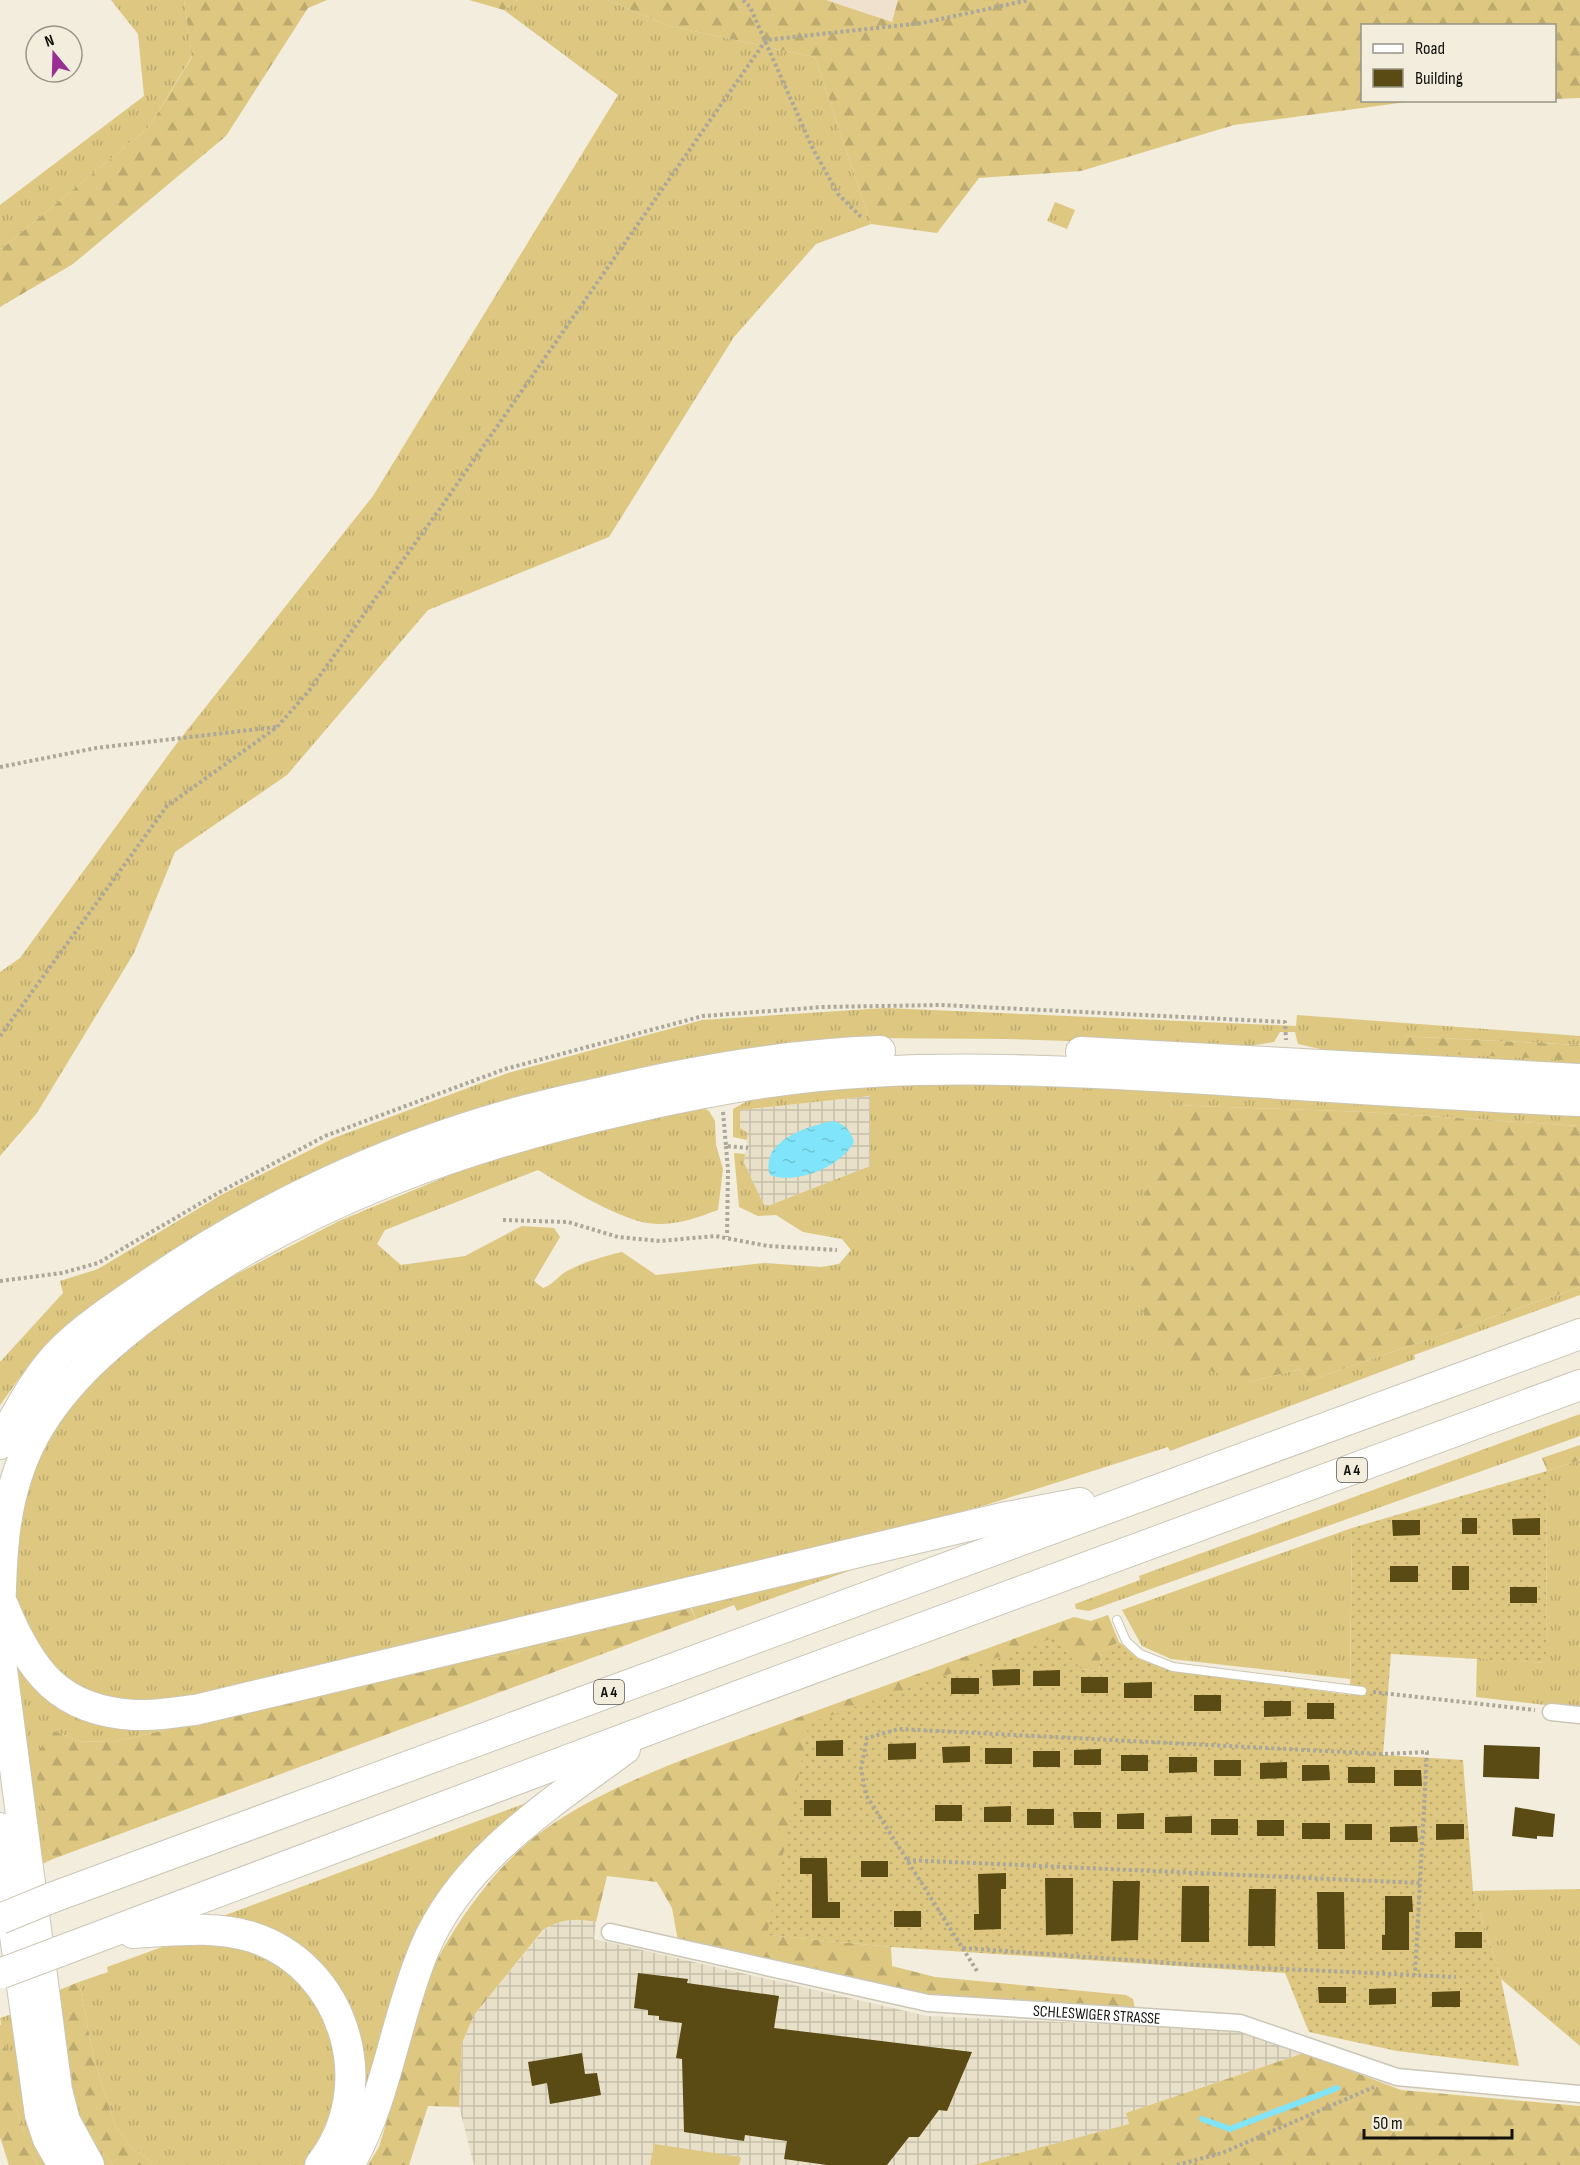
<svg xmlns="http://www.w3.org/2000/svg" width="1580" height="2165" viewBox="0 0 1580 2165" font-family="'Sofia Sans Condensed',sans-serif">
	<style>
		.commercial { fill: #efe1ce }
		.industrial { fill: url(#industrial-grid) }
		.grass { fill: url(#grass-tufts) }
		.forest { fill: url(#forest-firs) }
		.garden { fill: url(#garden-dots) }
		.pitch { fill: #ddc781 }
		.water { fill: url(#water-ripples) }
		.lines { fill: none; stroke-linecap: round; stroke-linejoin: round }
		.stream { stroke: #80e4fa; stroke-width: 6 }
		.building { fill: #5a4b14 }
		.lane-casing { stroke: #cbc6b5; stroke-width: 10 }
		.street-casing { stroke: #cbc6b5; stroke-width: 19 }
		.highway-casing { stroke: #cbc6b5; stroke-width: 32 }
		.path { stroke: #aba79a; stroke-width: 4; stroke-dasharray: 3 3; stroke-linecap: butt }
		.lane { stroke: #fff; stroke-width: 8 }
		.street { stroke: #fff; stroke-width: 16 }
		.highway { stroke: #fff; stroke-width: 30 }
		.highway-bridge-casing { stroke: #cbc6b5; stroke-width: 32; stroke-linecap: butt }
		.highway-bridge { stroke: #fff; stroke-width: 30 }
		.labels { text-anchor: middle; stroke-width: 6; stroke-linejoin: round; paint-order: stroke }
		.shield { fill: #f2eddc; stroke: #55534a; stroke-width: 1.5 }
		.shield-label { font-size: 15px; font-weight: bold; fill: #12110b }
		.street-label { font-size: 16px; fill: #12110b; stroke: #f2eddc }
	</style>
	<defs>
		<pattern id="industrial-grid" width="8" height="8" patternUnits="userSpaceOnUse" patternTransform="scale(1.5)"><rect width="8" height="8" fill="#e8e0c8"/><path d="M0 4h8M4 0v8" fill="none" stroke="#c6bfaa"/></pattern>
		<pattern id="grass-tufts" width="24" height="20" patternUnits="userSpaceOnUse" patternTransform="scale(1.5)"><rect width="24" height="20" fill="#ddc781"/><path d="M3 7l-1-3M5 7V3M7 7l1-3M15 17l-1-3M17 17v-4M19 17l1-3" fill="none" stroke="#bdaa6e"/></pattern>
		<pattern id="forest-firs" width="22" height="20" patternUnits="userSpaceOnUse" patternTransform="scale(1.5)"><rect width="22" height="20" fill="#ddc781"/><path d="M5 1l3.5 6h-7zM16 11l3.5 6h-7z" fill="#bdaa6e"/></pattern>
		<pattern id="garden-dots" width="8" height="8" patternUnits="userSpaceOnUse" patternTransform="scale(1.5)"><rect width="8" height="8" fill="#ddc781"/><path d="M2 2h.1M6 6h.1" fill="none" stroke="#bdaa6e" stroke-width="1.8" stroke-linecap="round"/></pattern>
		<pattern id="water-ripples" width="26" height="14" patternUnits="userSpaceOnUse" patternTransform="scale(1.5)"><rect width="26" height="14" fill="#80e4fa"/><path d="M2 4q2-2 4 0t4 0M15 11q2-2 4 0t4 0" fill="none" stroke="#6ec3d5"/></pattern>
	</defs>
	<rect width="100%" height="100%" fill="#f2eddc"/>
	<!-- commercial -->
	<polygon class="commercial" points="826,0 898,0 892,22"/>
	<!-- industrial -->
	<g class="industrial">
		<polygon points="870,1096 870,1166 765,1207 744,1163 748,1133 740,1129 740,1110"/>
		<polygon points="576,1918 596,1922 594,1939 927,2016 1240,2030 1304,2053 1126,2113 1129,2124 973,2165 474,2165 459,2107 462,2043 474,2015 543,1931 556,1922"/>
	</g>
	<!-- grass -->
	<g class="grass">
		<polygon points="111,0 184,0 192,56 149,127 0,250 0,205 144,96 138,34"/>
		<polygon points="518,0 607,0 670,26 815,57 871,224 816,244 734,337 609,537 428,610 287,775 175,852 134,953 37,1113 0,1156 0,972 20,958 177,743 373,496 618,95 504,10"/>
		<polygon points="1055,202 1075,210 1067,229 1047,221"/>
		<polygon points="885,1008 1296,1026 1297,1015 1580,1036 1580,1045 1401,1036 1580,1061 1580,1070 1356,1057 1298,1044 1295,1032 1280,1032 1274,1042 1243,1047 1007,1039 864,1038 652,1065 575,1086 177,1249 77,1316 33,1359 0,1405 0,1362 63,1293 60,1281 98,1269 221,1195 334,1138 508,1073 702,1020"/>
		<path d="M 917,1083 C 1138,1082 1359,1102 1580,1116 L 1580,1126 L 1365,1112 L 1171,1105 L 1250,1382 L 1300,1369 L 1308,1381 L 1580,1287 L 1580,1295 L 1414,1355 L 1415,1359 L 1170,1451 L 1168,1447 L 986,1505 L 873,1535 L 169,1705 L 124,1708 L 53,1676 L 27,1642 L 14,1592 L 18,1520 L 45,1440 L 81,1390 L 161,1321 L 223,1281 L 339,1221 L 467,1168 L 563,1137 L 702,1107 L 709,1111 L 715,1121 L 716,1145 L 723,1169 L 718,1210 C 699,1217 680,1224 659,1224 C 626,1225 567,1187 538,1170 L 385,1230 L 377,1244 L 401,1265 L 465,1256 L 522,1226 L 554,1228 L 560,1237 L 534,1281 L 543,1288 C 553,1285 558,1276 567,1271 C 584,1262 604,1256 622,1252 L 656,1275 L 765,1263 L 821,1267 L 839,1264 L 851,1250 L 842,1239 L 803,1232 L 776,1215 L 758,1216 L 739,1207 L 734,1153 L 745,1154 L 744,1163 L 765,1207 L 870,1166 L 870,1096 L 740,1110 L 740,1128 L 748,1133 L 747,1140 L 733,1137 L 733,1109 L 757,1096 Z"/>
		<polygon points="1580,1414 1580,1436 1089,1611 1076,1609 1075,1604 1140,1580 1139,1576"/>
		<polygon points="1580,1460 1580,1709 1476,1697 1477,1658 1546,1663 1547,1471"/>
		<polygon points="1352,1528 1350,1679 1171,1659 1142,1646 1122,1610"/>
		<polygon points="885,1558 737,1611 734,1605 696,1619 691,1607 502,1656 484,1657 113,1742 79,1741 54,1731 47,1847 53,1859 38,1866 14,1697 16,1656 100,1721"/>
		<polygon points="534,1800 497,1835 362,2102 346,2013 215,1919"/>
		<polygon points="1580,1889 1580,2046 1501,1979 1473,1891"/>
		<polygon points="197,1938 273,1955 330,2018 341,2096 311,2165 156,2165 131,2147 115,2125 94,2059 79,1982 108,1972 107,1967 179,1941"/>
		<polygon points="59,1990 71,2067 92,2138 113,2165 99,2165 73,2116 53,1993"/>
		<polygon points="15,2013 50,2165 38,2165 27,2144 11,2091 0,2018"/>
	</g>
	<!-- forest -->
	<g class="forest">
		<polygon points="184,0 327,0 308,8 226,136 73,264 0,307 0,250 149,127 192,57"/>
		<polygon points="469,0 518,0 504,10"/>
		<polygon points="607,0 826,0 892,22 898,0 1580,0 1580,98 1555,99 1554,26 1362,26 1362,100 1470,101 1407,102 1234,125 1081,171 979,178 937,233 871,224 815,57 670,26"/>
		<polygon points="1400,1036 1580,1045 1580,1061 1401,1051"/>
		<polygon points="1172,1105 1365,1112 1580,1126 1580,1287 1308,1381 1300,1369 1250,1382 1196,1367 1159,1348 1129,1279 1148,1184"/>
		<polygon points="1580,1445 1580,1460 1547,1471 1542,1458"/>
		<polygon points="690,1607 696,1619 53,1859 47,1847 35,1761 39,1750 54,1731 79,1741 113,1742 484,1657 502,1656"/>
		<path d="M 1108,1615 L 1119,1642 L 1102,1651 L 1099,1671 L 1081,1669 L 768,1935 L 891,1947 L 892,1966 L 935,1977 L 1126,1995 L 1133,1999 L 1135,2009 L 936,1998 L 678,1941 L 672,1908 L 657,1882 L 607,1876 L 596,1922 C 575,1918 561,1919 543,1930 L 474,2015 L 462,2043 L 459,2107 L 428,2106 L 409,2165 L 368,2165 L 379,2147 C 390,2112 399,2077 409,2042 C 414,2024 418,2006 424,1989 C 446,1933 496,1864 544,1830 C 592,1796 646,1774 700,1753 L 1074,1617 L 1091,1621 Z"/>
		<path d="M 79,1982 L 94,2059 L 115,2125 L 131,2147 L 156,2165 L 113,2165 C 107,2157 99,2148 93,2139 C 70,2104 66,2032 59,1990 Z"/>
		<path d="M 3,2024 C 9,2073 14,2121 38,2165 L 9,2165 L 0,2137 L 0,2025 Z"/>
		<polygon points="1304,2053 1401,2090 1580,2106 1580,2165 973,2165 1129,2124 1126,2113"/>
	</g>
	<!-- garden -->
	<polygon class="garden" points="1547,1471 1546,1663 1391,1654 1383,1755 1463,1760 1473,1891 1501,1979 1519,2066 1397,2051 1309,2032 1285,1973 891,1947 767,1935 809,1723 1053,1638 1081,1669 1099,1671 1102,1651 1119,1642 1139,1659 1171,1669 1350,1695 1352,1528"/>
	<!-- pitch -->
	<polygon class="pitch" points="654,2144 741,2157 739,2165 650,2165"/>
	<!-- water -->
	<path class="water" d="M 833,1121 C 846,1125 850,1130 854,1142 C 841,1167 796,1185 770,1175 C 759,1141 808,1126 833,1121 Z"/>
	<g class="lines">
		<!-- stream -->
		<polyline class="stream" points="1202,2119 1230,2129 1337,2088"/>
	</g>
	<!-- building -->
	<g class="building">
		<rect x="1462" y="1518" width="15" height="16"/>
		<polygon points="1540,1518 1540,1535 1513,1535 1512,1519"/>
		<polygon points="1392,1520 1420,1520 1420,1535 1393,1536"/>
		<rect x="1390" y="1566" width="28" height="16"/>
		<rect x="1452" y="1566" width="17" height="24"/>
		<rect x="1510" y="1587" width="27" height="16"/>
		<polygon points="1020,1669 1020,1685 993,1686 992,1670"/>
		<polygon points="1060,1670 1060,1686 1033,1686 1033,1671"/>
		<rect x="1081" y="1677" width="27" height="16"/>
		<rect x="951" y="1678" width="28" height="16"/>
		<polygon points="1152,1682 1152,1698 1124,1698 1124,1683"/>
		<rect x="1194" y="1695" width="27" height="16"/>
		<polygon points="1264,1701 1291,1701 1291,1716 1264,1717"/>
		<rect x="1307" y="1703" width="27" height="16"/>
		<polygon points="843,1740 843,1756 816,1756 816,1741"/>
		<polygon points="916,1743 916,1759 888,1760 888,1744"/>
		<polygon points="1484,1745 1540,1747 1539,1779 1483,1777"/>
		<polygon points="970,1746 970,1762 943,1763 942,1747"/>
		<rect x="985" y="1748" width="27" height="16"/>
		<polygon points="1101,1749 1101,1765 1074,1765 1074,1750"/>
		<rect x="1033" y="1751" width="27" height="16"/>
		<rect x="1121" y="1755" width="27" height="16"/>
		<polygon points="1169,1757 1197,1757 1197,1772 1169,1773"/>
		<rect x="1214" y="1760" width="27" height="16"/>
		<polygon points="1287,1762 1287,1778 1260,1779 1260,1763"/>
		<polygon points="1302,1765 1329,1765 1330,1780 1302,1781"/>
		<rect x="1348" y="1767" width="27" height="16"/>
		<polygon points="1394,1770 1421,1770 1422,1786 1394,1786"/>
		<rect x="804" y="1800" width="27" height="16"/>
		<rect x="935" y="1805" width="27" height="16"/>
		<polygon points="1011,1806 1011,1822 984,1822 984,1807"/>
		<polygon points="1515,1807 1555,1814 1553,1837 1537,1836 1537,1839 1512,1836"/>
		<rect x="1027" y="1809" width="27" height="16"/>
		<polygon points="1073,1812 1101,1812 1101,1828 1074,1828"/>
		<polygon points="1144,1813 1144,1829 1117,1829 1117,1814"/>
		<polygon points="1192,1816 1192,1833 1165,1833 1165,1817"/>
		<rect x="1211" y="1819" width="27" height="16"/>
		<rect x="1257" y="1820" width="27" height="16"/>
		<rect x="1302" y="1823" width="28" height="16"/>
		<rect x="1345" y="1824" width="27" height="16"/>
		<polygon points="1436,1824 1464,1824 1464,1839 1436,1840"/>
		<polygon points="1417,1826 1418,1842 1390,1842 1390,1827"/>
		<polygon points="800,1858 827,1858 828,1902 840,1902 840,1918 812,1918 812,1874 800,1874"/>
		<rect x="861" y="1861" width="27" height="16"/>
		<polygon points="1006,1873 1006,1889 1001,1889 1001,1929 974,1930 974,1914 979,1914 978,1874"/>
		<polygon points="1045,1878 1073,1878 1073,1934 1046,1935"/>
		<polygon points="1113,1881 1140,1881 1138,1940 1111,1941"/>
		<polygon points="1182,1886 1209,1886 1209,1942 1181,1942"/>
		<polygon points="1249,1889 1276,1889 1275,1946 1248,1946"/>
		<polygon points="1317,1892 1344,1892 1345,1949 1318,1949"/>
		<polygon points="1385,1896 1412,1896 1413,1912 1409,1912 1409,1950 1382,1950 1382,1935 1385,1935"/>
		<rect x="894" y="1911" width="27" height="16"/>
		<rect x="1455" y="1932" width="27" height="16"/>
		<polygon points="638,1973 688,1979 687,1983 779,1996 774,2028 972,2052 947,2111 939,2110 919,2137 909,2137 887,2165 827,2165 784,2159 787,2141 745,2135 744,2141 684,2132 682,2059 676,2058 682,2023 659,2020 659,2016 648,2015 648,2010 634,2008"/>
		<polygon points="1318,1987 1346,1987 1346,2003 1319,2003"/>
		<polygon points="1396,1988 1396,2004 1369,2005 1369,1989"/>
		<polygon points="1460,1991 1460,2007 1432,2007 1432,1992"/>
		<polygon points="582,2053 585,2074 597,2073 601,2095 550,2104 547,2083 532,2086 528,2062"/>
	</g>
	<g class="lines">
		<!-- lane casing -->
		<g class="lane-casing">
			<polyline id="lane" points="1117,1620 1126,1641 1140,1654 1173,1667 1362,1691"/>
		</g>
		<!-- street casing -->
		<g class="street-casing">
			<g id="street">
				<polyline points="1551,1712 1580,1715"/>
				<path id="s1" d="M 610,1932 L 928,2003 L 1240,2023 L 1397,2077 L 1580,2094"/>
			</g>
		</g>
		<!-- highway casing -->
		<g class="highway-casing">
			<g id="highway">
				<polyline points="1081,1052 1580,1079"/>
				<path d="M 0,1444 C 18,1412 36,1375 64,1348 C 90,1323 122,1303 152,1282 C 258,1209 380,1152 505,1116 C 538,1106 573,1099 607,1091 C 697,1070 787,1054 880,1051"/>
				<path d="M 3,1605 C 30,1671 59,1711 135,1715 C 154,1716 175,1712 195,1710 L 1002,1518 L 1080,1503"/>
				<path d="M 0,1636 C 1,1566 0,1499 34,1436 C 65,1379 119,1335 171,1298 C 306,1202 463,1146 624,1110 C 705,1091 789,1076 872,1072 C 978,1066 1083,1072 1189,1078 C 1319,1086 1450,1096 1580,1101"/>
				<polyline points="0,1654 57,2090 65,2121 89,2165"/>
				<polyline points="0,1828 40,2115 48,2139 63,2165"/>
				<polyline points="51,1898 1580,1334"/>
				<path d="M 133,1933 C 173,1931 213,1925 252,1937 C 346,1967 381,2088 320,2165"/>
				<polyline points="58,1952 746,1693 1580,1385"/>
				<path d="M 349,2165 C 387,2099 395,2019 424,1950 C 461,1860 550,1804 625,1749"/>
			</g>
		</g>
		<!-- path -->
		<g class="path">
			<polyline points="743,0 750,7 812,147 838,194 863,219"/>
			<polyline points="0,767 96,748 276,727"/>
			<polyline points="0,1036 167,806 277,727 308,692 439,510 766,40 922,23 1029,0"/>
			<polyline points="723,1112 726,1146 748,1148"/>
			<polyline points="726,1146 728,1170 727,1237"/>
			<polyline points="503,1220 568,1222 618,1237 660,1241 715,1236 768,1246 837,1250"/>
			<polyline points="0,1281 62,1273 98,1263 220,1192 325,1136 505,1069 703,1016 823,1007 941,1005 1285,1022 1286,1040"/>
			<polyline points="1373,1692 1535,1710"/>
			<polyline points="907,1860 1420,1883"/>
			<polyline points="963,1948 1198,1965 1456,1977"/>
			<polyline points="977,1971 866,1795 861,1769 867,1738 899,1729 1383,1754 1427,1752 1415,1975"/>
			<polyline points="1177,2165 1222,2153 1374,2087"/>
		</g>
		<!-- lane -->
		<use href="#lane" class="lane"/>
		<!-- street -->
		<use href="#street" class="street"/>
		<!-- highway -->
		<use href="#highway" class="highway"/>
		<!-- highway-bridge casing -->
		<g class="highway-bridge-casing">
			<g id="highway-bridge">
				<polyline points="0,1919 51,1898"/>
				<polyline points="2,1973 58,1952"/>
			</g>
		</g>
		<!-- highway-bridge -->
		<use href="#highway-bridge" class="highway-bridge"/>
	</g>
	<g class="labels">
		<!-- shield labels -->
		<g class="shield">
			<rect x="1337" y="1458" width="30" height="24" rx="4.5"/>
			<rect x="594" y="1680" width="30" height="24" rx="4.5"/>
		</g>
		<g class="shield-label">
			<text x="1352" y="1475">A 4</text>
			<text x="609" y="1697">A 4</text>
		</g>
		<!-- street labels -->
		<g class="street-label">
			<text dy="6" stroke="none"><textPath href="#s1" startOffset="495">SCHLESWIGER STRASSE</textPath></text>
		</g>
	</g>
	<!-- legend -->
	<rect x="1361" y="24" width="195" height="78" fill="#f2eddc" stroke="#989588" stroke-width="1.5"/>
	<rect x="1373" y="44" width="30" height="9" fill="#ffffff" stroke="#989588" stroke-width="1.5"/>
	<text x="1415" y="54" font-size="18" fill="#12110b">Road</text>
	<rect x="1373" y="69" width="30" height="18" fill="#5a4b14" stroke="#989588" stroke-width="1.5"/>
	<text x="1415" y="84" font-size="18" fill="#12110b">Building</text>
	<!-- north arrow -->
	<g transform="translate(54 54) rotate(341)"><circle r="28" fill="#f2eddc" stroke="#989588" stroke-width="1.5"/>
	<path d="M0-4.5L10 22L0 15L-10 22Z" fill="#992f92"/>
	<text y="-9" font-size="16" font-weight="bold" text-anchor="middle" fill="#12110b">N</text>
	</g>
	<!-- scale -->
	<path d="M1364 2129v9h148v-9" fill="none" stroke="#12110b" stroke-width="3"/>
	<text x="1373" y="2129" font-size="18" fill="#12110b" stroke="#f2eddc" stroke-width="4.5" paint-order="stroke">50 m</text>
</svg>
